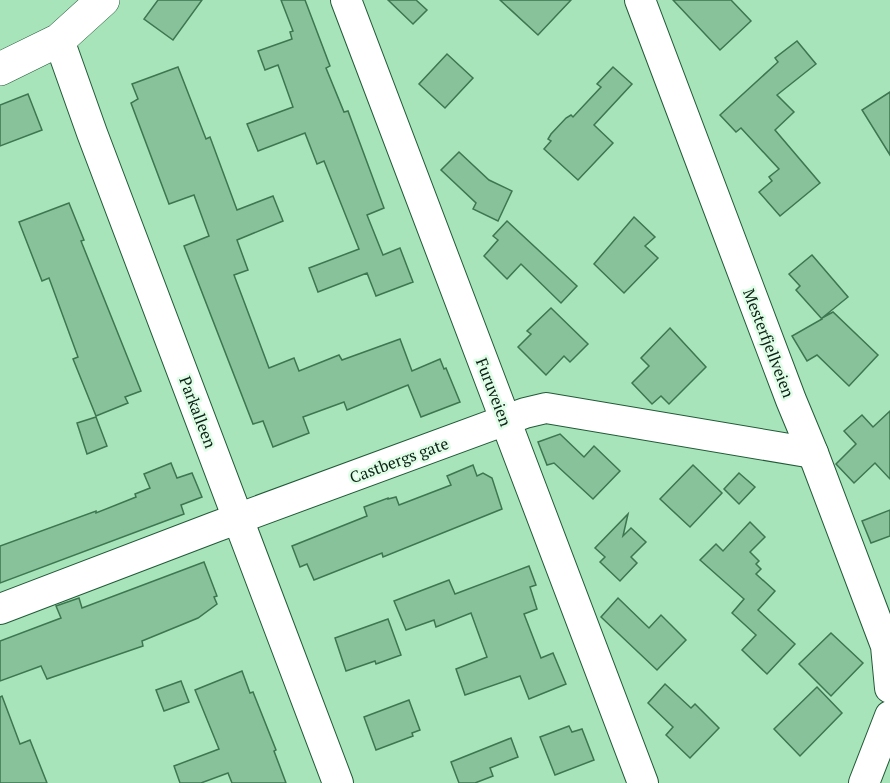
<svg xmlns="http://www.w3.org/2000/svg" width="890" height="783" viewBox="0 0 890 783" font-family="'PT Serif',serif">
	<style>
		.building { fill: #87c29a; stroke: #3d7651; stroke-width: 1.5 }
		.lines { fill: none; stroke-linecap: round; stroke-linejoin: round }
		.minor-casing { stroke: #205a37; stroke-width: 32 }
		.secondary-casing { stroke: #205a37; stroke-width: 34 }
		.minor { stroke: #fff; stroke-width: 30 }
		.secondary { stroke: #fff; stroke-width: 33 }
		.labels { text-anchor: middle; stroke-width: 5; stroke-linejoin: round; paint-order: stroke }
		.street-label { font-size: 16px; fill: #0a2213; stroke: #e0fde8 }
	</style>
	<rect width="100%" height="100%" fill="#a8e4ba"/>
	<!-- building -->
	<g class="building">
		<polygon points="158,0 202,0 173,40 144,19"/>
		<polygon points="281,0 305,0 330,66 326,68 344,112 348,111 384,208 367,215 383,255 400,248 413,282 376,296 367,273 318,292 309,268 359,249 324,161 317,164 305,133 258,151 247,124 293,107 278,65 265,70 258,51 292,39 290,32 293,31"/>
		<polygon points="388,0 416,0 427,10 413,24"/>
		<polygon points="500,0 571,0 538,35"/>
		<polygon points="673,0 731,0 751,21 720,50"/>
		<polygon points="797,41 816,64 777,95 794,112 775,130 820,183 780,216 759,192 772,181 769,177 779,169 741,128 736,132 720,115 778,62 775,58"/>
		<polygon points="447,54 473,78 445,108 419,84"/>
		<polygon points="178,67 206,139 210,137 237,210 273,196 283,221 237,240 248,270 234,275 269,368 294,358 299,371 339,355 342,360 400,339 412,371 440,359 444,369 446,368 460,402 421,417 408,385 347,410 344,402 303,417 309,433 273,447 263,421 253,424 184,246 209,236 194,195 169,204 131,103 138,99 132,84"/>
		<polygon points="613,67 632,84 594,125 613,143 578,180 544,149 551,141 548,139 551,134 566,118 571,115 573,117 601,87 597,84"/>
		<polygon points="890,92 890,155 862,110"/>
		<polygon points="28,94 42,130 0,146 0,105"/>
		<polygon points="459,152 489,180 512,191 498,221 473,209 476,203 441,170"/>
		<polygon points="69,203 84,240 81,241 141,391 125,397 128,403 96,416 73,359 78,357 49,278 42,281 19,222"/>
		<polygon points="634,217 655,237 645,246 658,258 624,293 594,264"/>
		<polygon points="507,221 577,286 561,303 521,264 507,279 484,256 498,240 493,236"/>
		<polygon points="812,255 848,297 822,318 833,312 878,355 849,386 817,355 807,361 792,336 822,319 796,290 800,286 789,274"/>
		<polygon points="551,308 588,344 570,362 564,356 546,375 518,347 531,334 527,331"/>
		<polygon points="670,328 706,367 669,404 661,396 652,404 632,383 649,366 641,358"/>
		<polygon points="890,411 890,479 875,463 854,483 836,464 856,444 844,431 862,415 873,427"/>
		<polygon points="96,417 107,446 87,454 77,423"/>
		<polygon points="560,434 584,457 594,446 620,471 593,499 554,463 547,465 538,442"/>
		<polygon points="171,463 177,478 192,473 202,497 181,505 184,514 0,583 0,546 96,511 96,513 136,497 135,494 150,488 144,474"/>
		<polygon points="473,465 477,476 483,473 492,478 502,509 383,557 382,553 314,580 307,564 300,567 292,546 367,516 364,507 388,498 388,499 396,497 399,505 451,485 447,476"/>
		<polygon points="693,465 722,493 690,527 660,499"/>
		<polygon points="739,473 755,487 739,504 724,489"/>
		<polygon points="890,510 890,536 871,543 862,521"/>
		<polygon points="628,514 623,536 631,528 646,542 631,557 637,563 620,581 600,562 605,557 595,548"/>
		<polygon points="750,522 765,537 750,552 759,561 756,564 761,569 756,574 775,591 758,610 795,644 767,674 742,650 756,635 732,613 744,599 700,560 716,544 723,551"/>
		<polygon points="204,562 217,596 214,597 217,604 198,618 142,641 143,646 47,679 41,666 0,681 0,641 61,618 56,606 79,598 82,608"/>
		<polygon points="529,566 536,585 530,587 537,609 524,614 541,658 553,653 566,684 529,699 520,676 465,695 456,669 487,657 471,613 436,627 434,620 406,630 394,601 449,580 455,594"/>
		<polygon points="618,598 649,628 661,615 686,640 657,670 601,617"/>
		<polygon points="388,619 401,655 376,664 375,661 346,671 335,638"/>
		<polygon points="831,633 863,663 831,696 799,664"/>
		<polygon points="242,671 250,693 253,692 276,750 274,751 286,783 232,783 228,773 201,783 180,783 174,766 219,749 195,690"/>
		<polygon points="181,681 189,702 164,711 156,690"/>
		<polygon points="665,684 691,708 695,704 719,728 690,758 666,735 673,727 648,703"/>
		<polygon points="817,687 842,713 800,756 774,729"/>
		<polygon points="2,696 20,744 30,740 47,783 0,783 0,697"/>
		<polygon points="409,700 420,730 412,733 413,736 376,750 364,717"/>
		<polygon points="569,726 572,732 582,729 594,760 555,775 540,737"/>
		<polygon points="511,738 518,757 490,768 493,776 475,783 459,783 451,762"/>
	</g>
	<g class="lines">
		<!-- minor casing -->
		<g class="minor-casing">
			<g id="minor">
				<polyline points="346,0 643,783"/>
				<polyline points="640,0 791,400 813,453 886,646 890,688"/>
				<polyline points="59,40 92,133 338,783"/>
				<polyline points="0,609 215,527 525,413 546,408 813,453"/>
				<polyline points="864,783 890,716"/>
			</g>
		</g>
		<!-- secondary casing -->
		<g class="secondary-casing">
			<polyline id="secondary" points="0,69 59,40 103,0"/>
		</g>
		<!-- minor -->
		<use href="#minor" class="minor"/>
		<!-- secondary -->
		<use href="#secondary" class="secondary"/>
	</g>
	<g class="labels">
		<!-- street labels -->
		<g class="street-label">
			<text transform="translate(769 343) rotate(69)" y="6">Mesterfjellveien</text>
			<text transform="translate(494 392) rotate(69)" y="6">Furuveien</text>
			<text transform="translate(198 412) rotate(69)" y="6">Parkalleen</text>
			<text transform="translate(399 460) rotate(-20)" y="6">Castbergs gate</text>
		</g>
	</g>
</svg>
